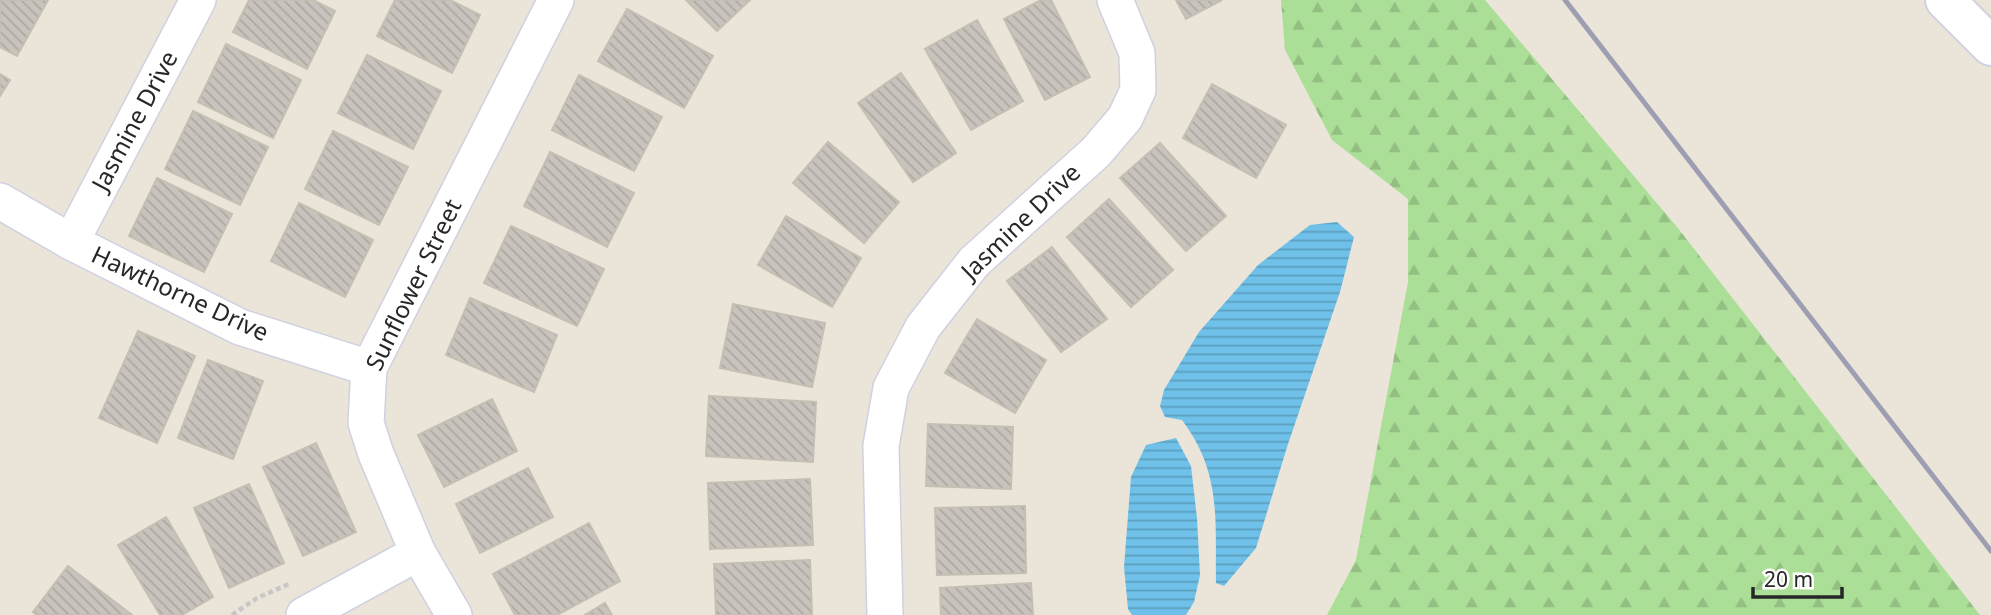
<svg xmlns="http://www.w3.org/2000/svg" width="1991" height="615" viewBox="0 0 1991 615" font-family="'Noto Sans',sans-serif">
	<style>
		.forest { fill: url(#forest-firs) }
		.water { fill: url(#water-rules) }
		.building { fill: url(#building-back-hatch); stroke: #c5bfb3; stroke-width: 2 }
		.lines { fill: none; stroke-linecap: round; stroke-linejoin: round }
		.street-casing { stroke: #cfd1e0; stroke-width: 38 }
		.secondary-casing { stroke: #cfd1e0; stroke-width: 42 }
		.path { stroke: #c7c7c7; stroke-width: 4.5; stroke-dasharray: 5 3.5; stroke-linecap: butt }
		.street { stroke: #fff; stroke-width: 35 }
		.secondary { stroke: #fff; stroke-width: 38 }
		.rail { stroke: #9d9eb1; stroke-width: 5 }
		.labels { text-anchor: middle; stroke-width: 5; stroke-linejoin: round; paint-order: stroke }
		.street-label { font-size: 24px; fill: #272727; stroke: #fff }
	</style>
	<defs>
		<pattern id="forest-firs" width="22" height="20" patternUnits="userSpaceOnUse" patternTransform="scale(1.75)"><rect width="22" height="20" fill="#abdf97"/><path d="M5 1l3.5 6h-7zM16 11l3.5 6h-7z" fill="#93bf82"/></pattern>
		<pattern id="water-rules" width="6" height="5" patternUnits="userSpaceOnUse" patternTransform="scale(1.75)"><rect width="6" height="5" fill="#6fc1e9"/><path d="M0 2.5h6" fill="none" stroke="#5b9dbd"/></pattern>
		<pattern id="building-back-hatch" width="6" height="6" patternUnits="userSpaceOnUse" patternTransform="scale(1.75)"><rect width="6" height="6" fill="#c8c3bc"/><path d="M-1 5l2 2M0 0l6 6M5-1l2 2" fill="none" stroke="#aca8a2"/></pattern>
	</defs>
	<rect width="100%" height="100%" fill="#eae4d9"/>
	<!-- forest -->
	<polygon class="forest" points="1281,0 1485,0 1677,227 1980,615 1327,615 1356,560 1408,282 1408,199 1332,140 1285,50"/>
	<!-- water -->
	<g class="water">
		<path d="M 1337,222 L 1354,237 L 1340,292 L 1288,444 L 1256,548 L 1224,586 L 1216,583 C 1215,520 1222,473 1182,420 L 1165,417 L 1160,406 L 1164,390 L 1199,332 L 1258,265 L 1310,225 Z"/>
		<polygon points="1176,438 1191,466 1197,518 1200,575 1194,602 1186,615 1132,615 1128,609 1124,567 1131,477 1146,445"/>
	</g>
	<!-- building -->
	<g class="building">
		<polygon points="0,0 48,0 17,56 0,47"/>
		<polygon points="249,0 313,0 335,11 307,69 233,32"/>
		<polygon points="395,0 450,0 480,15 452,73 377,36"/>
		<polygon points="686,0 750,0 717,31"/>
		<polygon points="1041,0 1051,0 1090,77 1045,100 1004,19"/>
		<polygon points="1176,0 1222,0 1186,19"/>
		<polygon points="627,9 713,56 684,108 598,61"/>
		<polygon points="977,20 1023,101 971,130 925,49"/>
		<polygon points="226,44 301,80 273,138 198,102"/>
		<polygon points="367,55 441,91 413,149 338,113"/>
		<polygon points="901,73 956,153 913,182 858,103"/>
		<polygon points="0,74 10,80 0,96"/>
		<polygon points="579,75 662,117 634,171 552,130"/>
		<polygon points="1212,84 1286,125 1256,178 1183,138"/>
		<polygon points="193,111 268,147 240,205 165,169"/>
		<polygon points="333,131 408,167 379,225 305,189"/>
		<polygon points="828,142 899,202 864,243 793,183"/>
		<polygon points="1160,143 1226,216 1186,251 1120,178"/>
		<polygon points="550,152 634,193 607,247 524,206"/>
		<polygon points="157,178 232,214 204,272 129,236"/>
		<polygon points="1109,199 1173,270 1131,307 1067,237"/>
		<polygon points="299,203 373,240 345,297 271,261"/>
		<polygon points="786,216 861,258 832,307 758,265"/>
		<polygon points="511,226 604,269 577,326 484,283"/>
		<polygon points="1052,247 1107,319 1061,352 1007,281"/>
		<polygon points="470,298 557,335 534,392 446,355"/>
		<polygon points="733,304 825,323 812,387 720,368"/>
		<polygon points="977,319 1046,360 1015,413 945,373"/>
		<polygon points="138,331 195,356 157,443 99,418"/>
		<polygon points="208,360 263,381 233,459 178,438"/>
		<polygon points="709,396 816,402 813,462 706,456"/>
		<polygon points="492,399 517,451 444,487 418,435"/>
		<polygon points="928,424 1013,427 1011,489 926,486"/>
		<polygon points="316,443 356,532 303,556 263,467"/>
		<polygon points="528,468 553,517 480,553 456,504"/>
		<polygon points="810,479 813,545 710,549 708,483"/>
		<polygon points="249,484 284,563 229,588 194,508"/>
		<polygon points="1025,506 1026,573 937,575 935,508"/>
		<polygon points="166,517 213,597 182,615 160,615 118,545"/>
		<polygon points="589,523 620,581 557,615 515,615 493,574"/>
		<polygon points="810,560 812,615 716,615 714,564"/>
		<polygon points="68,566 132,615 37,615 33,612"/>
		<polygon points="1031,583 1033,615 941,615 940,588"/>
		<polygon points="605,603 612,615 585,615"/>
	</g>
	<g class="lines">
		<!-- street casing -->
		<g class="street-casing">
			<g id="street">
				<polyline points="0,201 71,242 240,327 369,368"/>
				<polyline points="71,242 198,0"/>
				<polyline points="304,615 418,553"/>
				<polyline points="454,615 418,553 376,454 366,423 369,368 556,0"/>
				<polyline points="885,615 881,446 891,388 923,327 974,262 1096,152 1125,118 1138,90 1137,53 1115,0"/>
			</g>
		</g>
		<!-- secondary casing -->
		<g class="secondary-casing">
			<polyline id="secondary" points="1945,0 1991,46"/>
		</g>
		<!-- path -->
		<polyline class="path" points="232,615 257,598 289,584"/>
		<!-- street -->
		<use href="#street" class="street"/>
		<!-- secondary -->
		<use href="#secondary" class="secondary"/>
		<!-- rail -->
		<polyline class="rail" points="1565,0 1991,551"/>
	</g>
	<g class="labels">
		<!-- street labels -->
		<g class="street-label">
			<text transform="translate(135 121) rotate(-62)" y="8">Jasmine Drive</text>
			<text transform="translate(1021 222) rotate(-44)" y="8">Jasmine Drive</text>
			<text transform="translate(414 285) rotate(-64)" y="8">Sunflower Street</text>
			<text transform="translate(180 294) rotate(25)" y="8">Hawthorne Drive</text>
		</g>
	</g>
	<!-- scale -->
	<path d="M1753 587v10h89v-10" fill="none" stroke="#272727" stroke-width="3.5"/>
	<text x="1764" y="587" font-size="21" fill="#272727" stroke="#ffffff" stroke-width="5" paint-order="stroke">20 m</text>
</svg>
